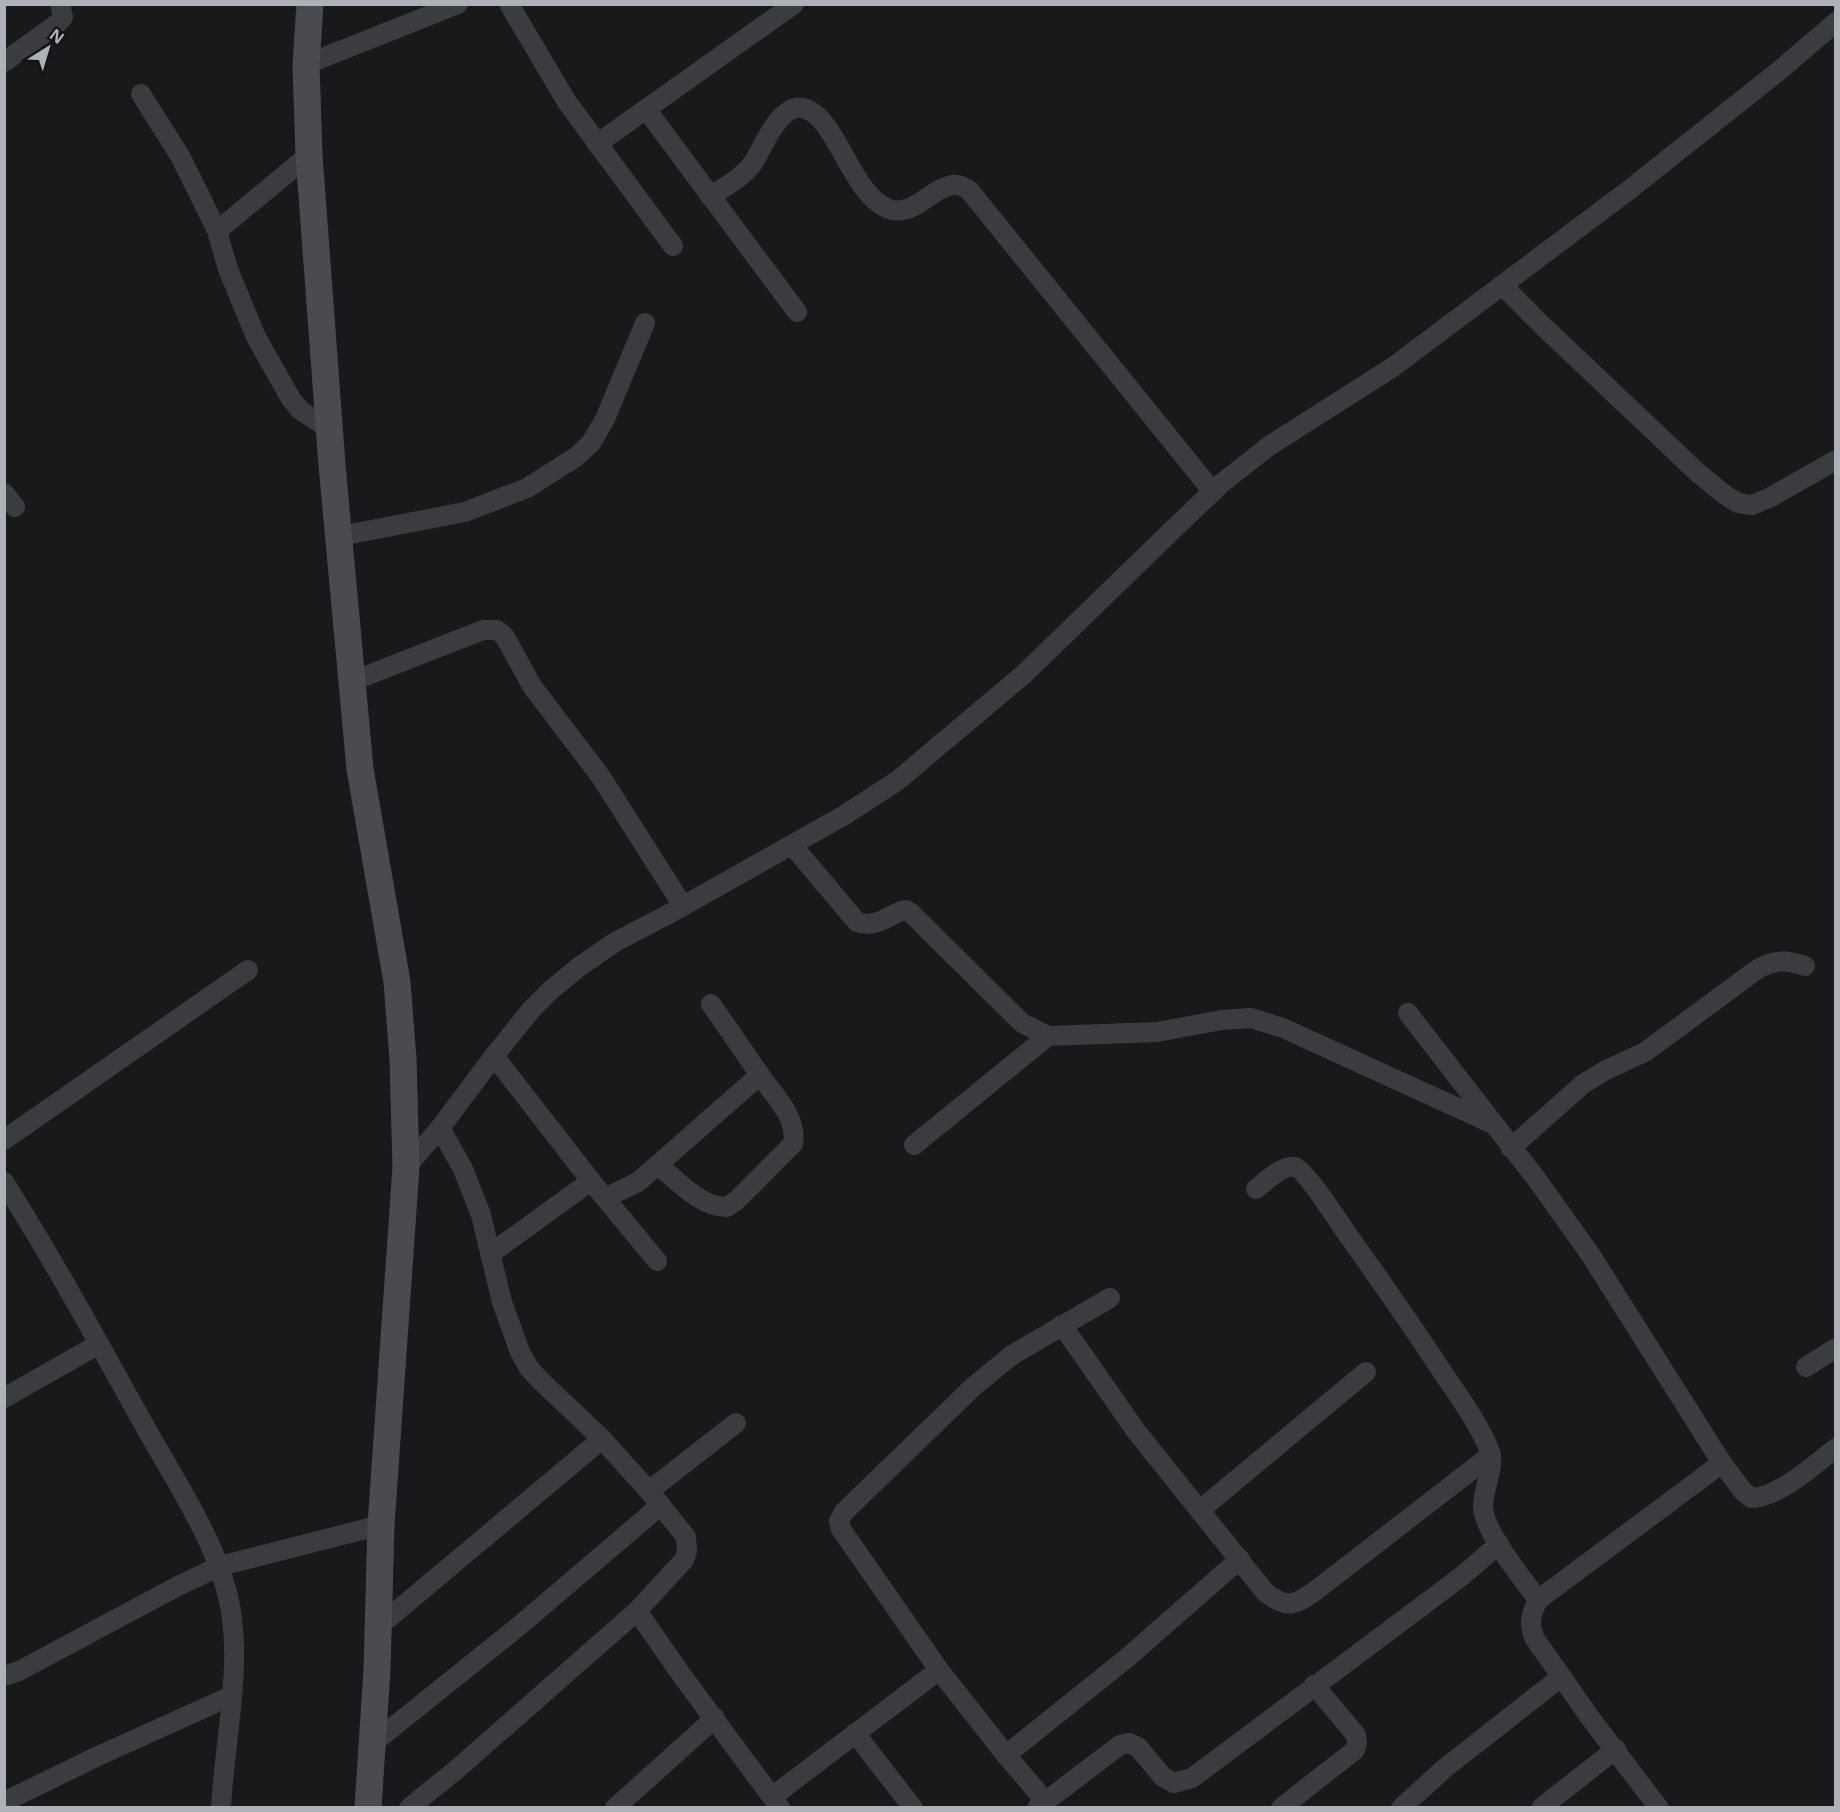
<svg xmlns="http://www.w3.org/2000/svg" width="1840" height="1812" viewBox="0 0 1840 1812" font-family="'Noto Sans',sans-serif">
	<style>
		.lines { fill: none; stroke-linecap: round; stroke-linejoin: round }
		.street { stroke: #3b3c40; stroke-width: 20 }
		.secondary { stroke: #494b50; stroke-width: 27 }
	</style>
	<rect width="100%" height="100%" fill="#19191b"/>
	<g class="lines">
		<!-- street -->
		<g class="street">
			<polyline points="509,4 567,102 673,246"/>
			<polyline points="4,62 57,24 63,17 60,4"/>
			<polyline points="307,64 458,4"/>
			<polyline points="141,94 180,156 201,198 217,231 228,269 256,337 291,399 300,410 329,429"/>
			<polyline points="646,109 797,312"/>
			<polyline points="597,144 794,4"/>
			<path d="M 710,196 C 725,187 742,178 753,163 C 763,148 778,105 802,108 C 836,113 851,196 889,209 C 914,217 930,189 952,185 C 958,184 964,187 969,190 L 1213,492"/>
			<polyline points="217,231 309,155"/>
			<polyline points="1502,285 1544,327 1697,472 1725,495 1738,503 1752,505 1771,497 1836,460"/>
			<polyline points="4,493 15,507"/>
			<polyline points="340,536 465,512 527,488 576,457 591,443 605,419 645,323"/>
			<polyline points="353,681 483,630 497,630 505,637 532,686 601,777 683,906"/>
			<path d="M 792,845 L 857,922 C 873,928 886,918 901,911 L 906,910 L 911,913 L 1022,1023 L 1048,1036 L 1157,1032 L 1222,1020 L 1251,1018 L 1283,1028 L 1495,1125"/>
			<path d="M 1408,1013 L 1535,1177 L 1590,1254 L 1722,1463 L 1742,1490 L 1751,1498 C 1778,1498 1815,1464 1836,1448"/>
			<polyline points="494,1056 591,1181"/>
			<polyline points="440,1128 463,1169 481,1215 502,1302 520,1352 529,1368 541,1381 602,1439 649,1491 686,1537 687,1551 684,1560 637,1611 683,1677 780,1808"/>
			<polyline points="4,1140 248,970"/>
			<polyline points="914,1145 1048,1036"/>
			<path d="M 1511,1148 L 1583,1084 L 1606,1070 L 1645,1052 L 1759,968 C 1779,959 1785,960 1805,966"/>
			<path d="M 658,1165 C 678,1181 700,1207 727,1207 L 737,1200 L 793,1144 C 798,1117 774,1096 760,1075"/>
			<polyline points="406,1167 440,1128 494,1056 531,1010 552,989 579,967 615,942 667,915 843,816 897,781 1024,674 1187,516 1222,483 1269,446 1393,367 1629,190 1780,70 1836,22"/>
			<path d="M 4,1182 C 54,1261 98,1342 143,1423 C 175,1481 221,1547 231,1612 C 241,1673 224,1746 221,1808"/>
			<path d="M 1256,1189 C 1265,1182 1283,1164 1295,1167 C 1305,1170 1337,1219 1345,1231 C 1378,1277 1410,1323 1441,1370 C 1456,1392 1482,1428 1490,1452 C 1495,1466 1483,1491 1483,1506 C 1483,1531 1523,1579 1538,1600"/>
			<polyline points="605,1198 638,1182 760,1075 711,1004"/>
			<polyline points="490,1254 591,1181 657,1261"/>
			<polyline points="1110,1298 1012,1355 973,1387 844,1512 839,1521 841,1529 939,1670 1006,1755 1127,1658 1240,1559"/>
			<path d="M 1062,1325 L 1136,1431 L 1265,1592 C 1287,1609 1294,1606 1315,1591 L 1491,1455"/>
			<polyline points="1806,1367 1836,1348"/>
			<polyline points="4,1398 99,1344"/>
			<polyline points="649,1491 736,1423"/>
			<polyline points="1200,1510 1366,1372"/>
			<polyline points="379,1626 602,1439"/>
			<polyline points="4,1676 19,1671 178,1586 220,1566 381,1525"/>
			<polyline points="855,1733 913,1808"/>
			<polyline points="372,1744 519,1626 661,1505"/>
			<polyline points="1006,1755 1045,1801"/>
			<polyline points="772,1797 939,1670"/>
			<polyline points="4,1802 98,1756 231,1696"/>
			<polyline points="409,1808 456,1770 637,1611"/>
			<polyline points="615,1808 715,1718"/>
			<polyline points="1037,1808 1120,1745 1129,1743 1138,1747 1163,1777 1174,1783 1192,1778 1462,1576 1499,1544"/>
			<polyline points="1281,1808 1355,1750 1357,1743 1356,1735 1314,1685"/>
			<polyline points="1401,1808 1445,1768 1561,1677"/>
			<polyline points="1541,1808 1616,1749"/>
			<path d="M 1659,1808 L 1591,1719 L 1535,1639 C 1528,1623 1531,1614 1538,1600 L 1722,1463"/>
		</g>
		<!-- secondary -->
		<polyline class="secondary" points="310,4 306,65 309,155 332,465 360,769 397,982 403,1059 406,1167 381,1525 377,1669 368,1808"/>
	</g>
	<!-- border -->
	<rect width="1840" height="1812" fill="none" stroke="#adb1ba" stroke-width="12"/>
	<!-- north arrow -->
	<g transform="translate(48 48) rotate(37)" stroke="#141416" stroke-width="4.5" paint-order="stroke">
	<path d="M0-4.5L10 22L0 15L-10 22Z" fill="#adb1ba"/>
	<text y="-9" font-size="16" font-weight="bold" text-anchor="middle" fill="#adb1ba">N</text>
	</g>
</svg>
